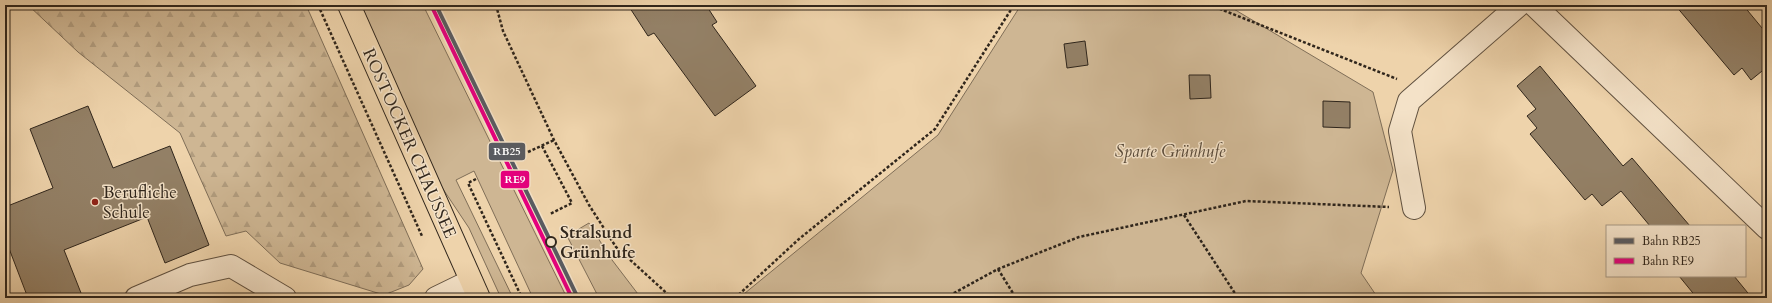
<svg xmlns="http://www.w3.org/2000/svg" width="1772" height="303" viewBox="0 0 1772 303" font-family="Cardo,serif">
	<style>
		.green { fill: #ceb693; stroke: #7f6e58 }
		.forest { fill: url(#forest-firs); stroke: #7f6e58 }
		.building { fill: #938066; stroke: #30261c }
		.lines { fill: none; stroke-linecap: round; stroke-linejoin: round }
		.minor-casing { stroke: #605140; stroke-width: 24 }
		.major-casing { stroke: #30261c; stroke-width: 24 }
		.path { stroke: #30261c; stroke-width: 2.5; stroke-dasharray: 3 2; stroke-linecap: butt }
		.minor { stroke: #f4e2c8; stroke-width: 22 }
		.major { stroke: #eed3ab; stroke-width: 22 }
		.rail-1-casing { stroke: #f4e2c8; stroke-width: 7 }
		.rail-2-casing { stroke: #f4e2c8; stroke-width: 7 }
		.rail-1 { stroke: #595b61; stroke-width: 4 }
		.rail-2 { stroke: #e5007d; stroke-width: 4 }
		.poi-dot { fill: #8f2418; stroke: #f4e2c8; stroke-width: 1.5 }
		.stop-dot { fill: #f4e2c8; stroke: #30261c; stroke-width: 2 }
		.labels { text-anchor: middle; stroke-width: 3; stroke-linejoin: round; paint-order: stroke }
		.street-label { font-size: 17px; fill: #30261c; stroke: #f4e2c8 }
		.park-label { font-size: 17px; font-style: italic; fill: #584a3a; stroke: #f4e2c8 }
		.poi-label { font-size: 17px; fill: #30261c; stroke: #f4e2c8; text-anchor: start }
		.stop-label { font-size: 17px; font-weight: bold; fill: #30261c; stroke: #f4e2c8; text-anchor: start }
		.line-badge { stroke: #f4e2c8; stroke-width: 1.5 }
		.badge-label { font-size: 11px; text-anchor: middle; font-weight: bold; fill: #fff }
	</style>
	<defs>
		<pattern id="forest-firs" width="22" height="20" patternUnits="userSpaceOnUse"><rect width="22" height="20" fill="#ceb693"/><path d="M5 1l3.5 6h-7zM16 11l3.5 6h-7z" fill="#b19c7e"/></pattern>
	</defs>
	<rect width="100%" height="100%" fill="#eed3ab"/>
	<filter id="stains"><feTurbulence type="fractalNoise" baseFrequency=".005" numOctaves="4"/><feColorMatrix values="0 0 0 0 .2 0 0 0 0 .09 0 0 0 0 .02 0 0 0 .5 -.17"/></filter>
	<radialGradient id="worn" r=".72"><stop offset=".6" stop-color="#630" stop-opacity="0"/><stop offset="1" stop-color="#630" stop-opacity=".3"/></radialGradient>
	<!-- green -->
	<g class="green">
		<polygon points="360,5 423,5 567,298 533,298 474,171 456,180 513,298 501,298 469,228 435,177"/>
		<polygon points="1021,5 1227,5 1373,92 1393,170 1361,273 1378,298 739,298 938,135"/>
		<polygon points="589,223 609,256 641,298 599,298 567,236"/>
	</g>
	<!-- forest -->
	<polygon class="forest" points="28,5 306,5 423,269 409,285 384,295 280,263 246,231 226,236 180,133 78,52"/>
	<!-- building -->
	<g class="building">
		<polygon points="628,5 706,5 717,22 712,25 756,86 715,116 654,33 648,36"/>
		<polygon points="1675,5 1743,5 1767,34 1767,67 1751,80 1742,68 1734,75"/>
		<polygon points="1085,41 1088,65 1067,68 1064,44"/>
		<polygon points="1540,66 1623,166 1632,158 1690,226 1650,226 1621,191 1602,206 1592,194 1585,200 1530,134 1537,128 1527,116 1536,109 1517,86"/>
		<polygon points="1189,75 1210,75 1211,98 1190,99"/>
		<polygon points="1323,101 1350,102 1350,128 1323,127"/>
		<polygon points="88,106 113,168 170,146 209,245 165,263 147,217 64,250 83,298 28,298 5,238 5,207 53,188 30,129"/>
		<polygon points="1679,276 1734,276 1752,298 1697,298"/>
	</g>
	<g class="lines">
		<!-- minor casing -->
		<g class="minor-casing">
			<g id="minor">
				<polyline points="1534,5 1767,228"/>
				<polyline points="1414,208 1400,131 1409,101 1519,5"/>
				<polyline points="136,298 190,275 231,266 285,298"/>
				<polyline points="436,298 471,281"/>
			</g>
		</g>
		<!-- major casing -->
		<g class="major-casing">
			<polyline id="major" points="349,5 479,298"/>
		</g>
		<!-- path -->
		<g class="path">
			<polyline points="318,5 422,236"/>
			<polyline points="496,5 503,31 554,140 589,205 616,247 672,298"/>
			<polyline points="1210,5 1397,79"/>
			<polyline points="542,146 572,203 550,214"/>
			<polyline points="528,152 554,140"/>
			<polyline points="476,179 468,183 522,298"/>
			<polyline points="1184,215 1238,298"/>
			<polyline points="998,269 1016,298"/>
			<polyline points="735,298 799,239 935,129 1014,5"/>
			<polyline points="945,298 998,269 1079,237 1246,201 1389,207"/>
		</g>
		<!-- minor -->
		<use href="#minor" class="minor"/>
		<!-- major -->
		<use href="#major" class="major"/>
		<!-- rail-1 casing -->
		<g class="rail-1-casing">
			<polyline id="rail-1" points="436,5 578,298"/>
		</g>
		<!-- rail-2 casing -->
		<g class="rail-2-casing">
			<polyline id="rail-2" points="432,7 572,298"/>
		</g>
		<!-- rail-1 -->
		<use href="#rail-1" class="rail-1"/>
		<!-- rail-2 -->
		<use href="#rail-2" class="rail-2"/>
	</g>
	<!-- markers -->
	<circle class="poi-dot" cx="95" cy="202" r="4"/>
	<circle class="stop-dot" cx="551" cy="242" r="5"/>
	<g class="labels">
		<!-- street labels -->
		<g class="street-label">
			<text transform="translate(410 143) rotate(66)" y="6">ROSTOCKER CHAUSSEE</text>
		</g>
		<!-- park labels -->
		<g class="park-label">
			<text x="1170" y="157">Sparte Grünhufe</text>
		</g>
		<!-- poi labels -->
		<g class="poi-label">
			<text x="103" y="198">Berufliche<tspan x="103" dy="20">Schule</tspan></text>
		</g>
		<!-- stop labels -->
		<g class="stop-label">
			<text x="560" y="238">Stralsund<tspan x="560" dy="20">Grünhufe</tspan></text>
		</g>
	</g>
	<g class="line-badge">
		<rect x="488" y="142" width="38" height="19" rx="4" fill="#595b61"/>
		<rect x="500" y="170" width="30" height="19" rx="4" fill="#e5007d"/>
	</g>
	<g class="badge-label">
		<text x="507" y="155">RB25</text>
		<text x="515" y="183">RE9</text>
	</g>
	<!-- margin -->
	<rect width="1772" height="303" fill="none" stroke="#eed3ab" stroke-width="20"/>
	<rect x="6" y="6" width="1760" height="291" fill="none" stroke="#30261c" stroke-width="2"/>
	<rect x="10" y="10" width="1752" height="283" fill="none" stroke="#30261c"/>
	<!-- legend -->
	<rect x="1606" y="225" width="140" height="52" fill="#f4e2c8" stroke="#a69783"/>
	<rect x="1614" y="238" width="20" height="6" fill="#595b61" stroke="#a69783"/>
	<text x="1642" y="245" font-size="12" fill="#30261c">Bahn RB25</text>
	<rect x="1614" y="258" width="20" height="6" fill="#e5007d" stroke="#a69783"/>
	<text x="1642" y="265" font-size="12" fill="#30261c">Bahn RE9</text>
	<rect width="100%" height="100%" filter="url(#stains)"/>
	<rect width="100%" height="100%" fill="url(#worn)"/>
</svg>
